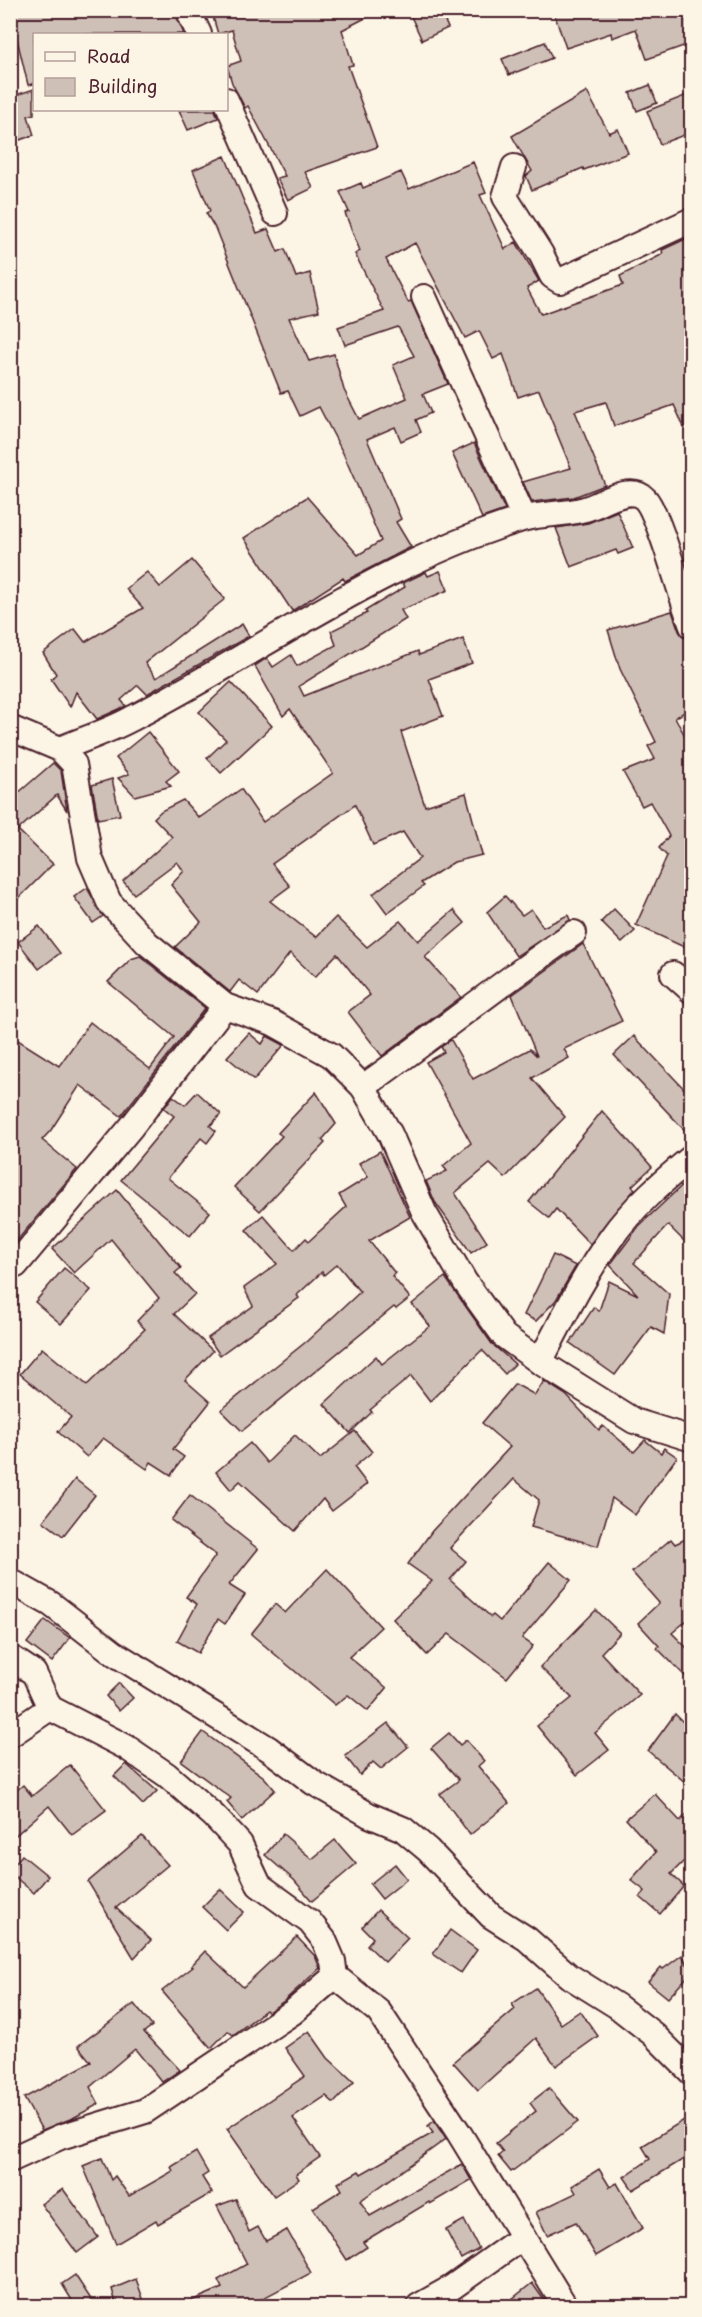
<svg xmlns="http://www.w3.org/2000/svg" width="702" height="2317" viewBox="0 0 702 2317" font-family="'Playpen Sans',sans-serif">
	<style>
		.building { fill: #cfc0b7; stroke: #4a1f2b; stroke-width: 1.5 }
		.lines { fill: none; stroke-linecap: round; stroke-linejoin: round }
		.minor-casing { stroke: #4a1f2b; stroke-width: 28 }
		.minor { stroke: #fcf5e5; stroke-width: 24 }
	</style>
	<rect width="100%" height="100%" fill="#fcf5e5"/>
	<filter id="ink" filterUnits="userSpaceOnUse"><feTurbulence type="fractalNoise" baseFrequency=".0167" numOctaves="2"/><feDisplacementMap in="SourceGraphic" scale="12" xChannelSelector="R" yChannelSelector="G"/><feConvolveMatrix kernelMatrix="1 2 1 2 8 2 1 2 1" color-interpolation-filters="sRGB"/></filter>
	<g filter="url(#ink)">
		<!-- building -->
		<g class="building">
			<polygon points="10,10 174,10 184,34 34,34 34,84 28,85"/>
			<polygon points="211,10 381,10 342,30 353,65 348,66 377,147 305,172 313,188 288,200 277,178 285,176 248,106 245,108 232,83 227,66 241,61 232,30 218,34"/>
			<polygon points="408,10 440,10 448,28 422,40"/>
			<polygon points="553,10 692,10 692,43 647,59 636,29 612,38 611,33 566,48"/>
			<polygon points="545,42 552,58 509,75 502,59"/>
			<polygon points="650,85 657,103 637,111 630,93"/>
			<polygon points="34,89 34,114 28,116 34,135 17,141 10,120 10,97"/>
			<polygon points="587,92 609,133 618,129 628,153 584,170 583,168 532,190 526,176 532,171 512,136"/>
			<polygon points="692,93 692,132 660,144 647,111"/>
			<polygon points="179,110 215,110 218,118 188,130"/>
			<polygon points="225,156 257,233 268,229 278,252 285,249 296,277 310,273 319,311 289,318 309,361 334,354 344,390 359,419 407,398 393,365 414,356 398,327 345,345 338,327 384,311 355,254 360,251 345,213 349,212 340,192 361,183 363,188 401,172 409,189 473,162 486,193 480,195 505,249 516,242 539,281 527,288 541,314 623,285 620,276 663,254 662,250 692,236 692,445 674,405 614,426 606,402 575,411 605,485 574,497 532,502 523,482 571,468 539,390 518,397 503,354 493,359 479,331 465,338 415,243 386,259 408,302 411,301 448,384 423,394 431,413 416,420 421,432 401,441 395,427 367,439 401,519 396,522 411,547 345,581 343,578 292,611 244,538 307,497 358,555 381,541 343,453 319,407 300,416 288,391 281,393 215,228 206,213 210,211 193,170"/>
			<polygon points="474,443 505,510 482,518 452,453"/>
			<polygon points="617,511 633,548 618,554 616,550 571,567 556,528 588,523"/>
			<polygon points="192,560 225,599 145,663 156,678 242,624 249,636 147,694 138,685 121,700 126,706 97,719 76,692 70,707 51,679 56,674 43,653 75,629 85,642 143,608 126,589 147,572 160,587"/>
			<polygon points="440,571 448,590 401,610 406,619 299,686 304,696 418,651 419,655 463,639 472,663 429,679 443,716 401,732 425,806 466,793 482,855 454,862 421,883 424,886 387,913 373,894 420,858 403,832 373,845 355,805 272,864 290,886 270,901 316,937 336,917 367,947 400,921 418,941 454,910 465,923 425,957 461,997 382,1056 348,1012 370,995 337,954 315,977 290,953 258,995 239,980 230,992 175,947 201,922 171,885 184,871 177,862 134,894 123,881 172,837 154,818 161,811 183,800 199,818 241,789 263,822 333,773 290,709 283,716 255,666 267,658 273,667 291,655 297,666 336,645 331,631 367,613 365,611 405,587 403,583 426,572 428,576"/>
			<polygon points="672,611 679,631 683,637 692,640 692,707 675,718 692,748 692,934 684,947 636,925 667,856 659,848 669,836 650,802 642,806 623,772 655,759 648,746 656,742 620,669 608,630"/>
			<polygon points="231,682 272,726 221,773 207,758 226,740 199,712"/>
			<polygon points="148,732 179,771 166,781 171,786 135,796 118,778 129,774 116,758"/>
			<polygon points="53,763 61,771 67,811 57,795 18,830 53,864 10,907 10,800"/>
			<polygon points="112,779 120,815 98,819 92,785"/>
			<polygon points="87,888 103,916 93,923 74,897"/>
			<polygon points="505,896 522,915 531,909 543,927 568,915 570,920 516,956 487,912"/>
			<polygon points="614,909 635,931 622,943 601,922"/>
			<polygon points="39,926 60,953 39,969 18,942"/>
			<polygon points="583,944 622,1021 564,1049 569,1058 532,1078 565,1117 505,1178 490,1164 455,1193 487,1242 471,1253 435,1202 426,1181 447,1171 443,1166 471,1143 426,1062 444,1052 441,1047 451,1040 473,1079 530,1049 537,1056 512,995"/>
			<polygon points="140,956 205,1008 121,1116 80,1085 51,1130 42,1140 77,1169 10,1249 10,1053 18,1040 59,1066 90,1022 150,1069 174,1037 108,982 131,959"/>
			<polygon points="249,1033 262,1044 267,1036 284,1045 254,1080 227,1057"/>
			<polygon points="634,1036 692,1097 692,1138 614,1055"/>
			<polygon points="197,1092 221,1114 210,1126 216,1131 207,1143 201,1138 168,1178 210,1212 190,1236 121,1180 174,1116 164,1108 173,1096 185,1105"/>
			<polygon points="316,1092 336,1124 322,1140 325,1143 260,1211 234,1187 282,1136 278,1133"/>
			<polygon points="602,1111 652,1167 632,1186 635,1189 590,1244 556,1209 549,1218 529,1202"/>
			<polygon points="380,1151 410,1217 369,1241 395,1273 392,1276 410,1298 396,1309 394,1307 242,1431 221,1410 307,1341 360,1292 337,1264 324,1275 322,1272 297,1295 299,1298 220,1355 208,1338 253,1306 244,1288 277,1264 246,1230 263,1215 294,1250 306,1238 309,1241 346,1207 339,1195 368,1177 359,1163"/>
			<polygon points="692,1176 692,1249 668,1225 634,1263 669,1294 664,1334 651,1327 615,1375 570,1343 594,1307 599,1311 609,1281 638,1295 610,1265 639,1226"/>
			<polygon points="117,1190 181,1268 175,1273 195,1294 174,1314 213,1351 185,1380 210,1402 173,1449 184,1457 171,1475 151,1462 147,1469 103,1438 87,1457 58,1432 71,1417 20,1374 42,1348 87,1385 145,1329 137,1321 159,1298 111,1239 74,1273 52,1249"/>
			<polygon points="553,1255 576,1266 556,1300 536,1321 524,1315"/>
			<polygon points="64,1268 91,1290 61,1324 35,1302"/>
			<polygon points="445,1277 492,1344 515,1364 505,1374 482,1350 430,1401 411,1376 370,1410 372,1412 350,1433 324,1404 376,1356 382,1364 430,1326 412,1304"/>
			<polygon points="544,1381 566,1395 599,1430 603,1426 634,1452 645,1440 661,1453 664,1448 677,1457 635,1515 612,1498 598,1546 531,1527 539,1500 514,1479 450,1548 466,1561 450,1580 491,1617 493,1615 500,1621 549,1562 571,1580 522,1638 533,1646 507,1678 449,1634 427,1655 393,1619 432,1581 408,1564 432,1531 510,1447 482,1423 515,1384 535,1395"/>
			<polygon points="355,1431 372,1452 354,1467 367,1484 332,1511 323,1499 295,1531 240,1481 231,1490 216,1472 250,1443 267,1463 295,1435 320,1459"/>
			<polygon points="75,1479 95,1495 63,1536 43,1521"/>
			<polygon points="190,1495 258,1549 229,1585 245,1595 225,1624 218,1619 198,1653 177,1641 197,1604 186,1597 216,1555 171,1520"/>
			<polygon points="692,1536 692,1616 672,1633 692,1653 692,1683 657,1648 659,1646 638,1623 659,1603 632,1572 671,1539 675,1544"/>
			<polygon points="327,1569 381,1627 349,1657 387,1688 368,1711 348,1695 335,1705 251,1634 275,1604 285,1613"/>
			<polygon points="596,1610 620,1633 601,1653 640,1695 595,1733 609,1750 577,1775 537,1726 572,1698 540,1667"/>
			<polygon points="45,1620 70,1638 52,1662 27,1643"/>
			<polygon points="119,1683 133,1698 119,1711 106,1696"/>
			<polygon points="675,1714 692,1731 692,1788 648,1751"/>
			<polygon points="388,1723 408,1747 381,1769 373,1762 360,1775 345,1756"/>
			<polygon points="203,1732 264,1777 275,1790 242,1820 227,1802 231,1798 181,1761"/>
			<polygon points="449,1733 460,1745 466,1740 484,1761 478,1766 509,1803 470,1835 440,1794 459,1780 431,1748"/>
			<polygon points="126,1764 157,1791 143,1805 114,1776"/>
			<polygon points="70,1765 106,1810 72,1835 49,1806 10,1840 10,1796 23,1785 32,1796"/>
			<polygon points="655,1794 680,1821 692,1809 692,1853 671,1874 684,1886 660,1914 640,1897 645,1891 631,1880 656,1852 626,1819"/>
			<polygon points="283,1834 312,1859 335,1840 356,1864 312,1901 294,1880 265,1855"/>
			<polygon points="142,1836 168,1865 116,1908 151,1940 134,1958 88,1882"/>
			<polygon points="22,1855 48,1876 34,1893 10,1873 10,1869"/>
			<polygon points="395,1864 407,1879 382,1899 370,1884"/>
			<polygon points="220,1889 244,1912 226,1930 202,1907"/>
			<polygon points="378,1910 408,1938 385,1962 367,1945 373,1938 362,1927"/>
			<polygon points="450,1930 477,1950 461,1973 433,1954"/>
			<polygon points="297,1937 315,1956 320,1968 284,2001 268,2012 266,2010 233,2035 228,2031 211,2048 162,1991 193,1967 191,1966 205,1951 243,1987"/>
			<polygon points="682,1955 692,1972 668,1998 648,1982 661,1967 663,1969"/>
			<polygon points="536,1988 561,2024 580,2011 598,2036 556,2066 536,2038 478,2090 453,2062 515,2009 512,2004"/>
			<polygon points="134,2004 152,2026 144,2032 180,2070 162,2082 135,2049 90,2087 99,2104 73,2118 42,2130 24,2098 91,2062 78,2046"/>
			<polygon points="309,2031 328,2058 354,2082 334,2103 326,2096 293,2118 320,2157 296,2174 299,2179 274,2196 227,2129 305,2076 285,2048"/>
			<polygon points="549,2088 578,2122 511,2172 498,2156 503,2152 496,2143 536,2111 530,2103"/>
			<polygon points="692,2115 692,2154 633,2190 624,2177 650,2159 642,2146"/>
			<polygon points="434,2121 446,2139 360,2201 370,2216 462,2164 471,2180 430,2204 429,2202 363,2242 367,2247 347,2260 313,2208 342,2190 338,2183 359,2171 361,2174 433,2133 428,2126"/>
			<polygon points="196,2152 208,2173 202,2177 212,2193 158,2224 156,2220 116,2244 83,2166 102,2158 111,2180 115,2176 129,2196 173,2171 171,2167"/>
			<polygon points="599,2169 610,2187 617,2183 643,2228 596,2256 576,2222 547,2235 536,2212 576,2193 572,2186"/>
			<polygon points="63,2189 98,2237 77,2253 41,2204"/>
			<polygon points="236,2199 249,2232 258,2227 266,2241 287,2230 311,2273 246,2307 177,2307 222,2288 218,2280 247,2264 217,2206"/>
			<polygon points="464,2220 479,2249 461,2259 446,2230"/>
			<polygon points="75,2275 96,2307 76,2307 62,2284"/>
			<polygon points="136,2279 146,2307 117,2307 112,2289"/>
			<polygon points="532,2283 549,2307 502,2307"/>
		</g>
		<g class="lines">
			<!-- minor casing -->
			<g class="minor-casing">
				<g id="minor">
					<polyline points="188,10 199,34"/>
					<polyline points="226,100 275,213"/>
					<polyline points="514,167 505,197 541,254 552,276 560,281 692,220"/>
					<polyline points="424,297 524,518"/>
					<polyline points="10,728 60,749 74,764 90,858 109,902 147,943 225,1006 273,1023 331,1055 363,1087 390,1134 424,1212 465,1282 504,1336 540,1362 634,1421 692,1439"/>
					<path d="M 60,749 C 84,739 109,731 131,719 C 261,652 381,562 522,519 C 542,513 565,515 585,509 C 601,505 630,483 645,499 C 659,513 682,601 692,626"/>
					<polyline points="673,974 692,991"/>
					<path d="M 363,1087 C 435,1036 502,982 574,933"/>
					<polyline points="16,1265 132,1126 225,1006"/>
					<path d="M 540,1362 C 562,1320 583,1277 611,1238 C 632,1208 663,1181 692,1157"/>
					<polyline points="10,1581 51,1604 114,1653 269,1749 314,1783 369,1815 403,1829 428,1850 491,1916 527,1939 569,1976 617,2006 653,2034 692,2073"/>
					<polyline points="10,1657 34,1673 50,1708 126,1747 167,1775 214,1816 240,1844 259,1885 310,1922 324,1940 333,1961 335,1976 379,2012 459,2133 565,2306"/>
					<polyline points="10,1735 50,1708"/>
					<polyline points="10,2160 60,2137 145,2111 293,2012 335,1976"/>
					<polyline points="419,2306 451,2288 523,2237"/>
				</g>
			</g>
			<!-- minor -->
			<use href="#minor" class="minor"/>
		</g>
	</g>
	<!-- margin -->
	<rect width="702" height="2317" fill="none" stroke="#fcf5e5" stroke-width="36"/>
	<rect x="18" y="18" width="666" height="2281" fill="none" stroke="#4a1f2b" stroke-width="2" filter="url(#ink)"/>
	<!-- legend -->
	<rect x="33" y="33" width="195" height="78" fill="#fcf5e5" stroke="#b59f9b" stroke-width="1.5"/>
	<rect x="45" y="52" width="30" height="9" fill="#fcf5e5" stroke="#b59f9b" stroke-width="1.5"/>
	<text x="87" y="63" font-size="18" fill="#4a1f2b">Road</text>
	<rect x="45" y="78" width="30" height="18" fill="#cfc0b7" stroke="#b59f9b" stroke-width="1.5"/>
	<text x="87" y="93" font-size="18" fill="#4a1f2b">Building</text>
</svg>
